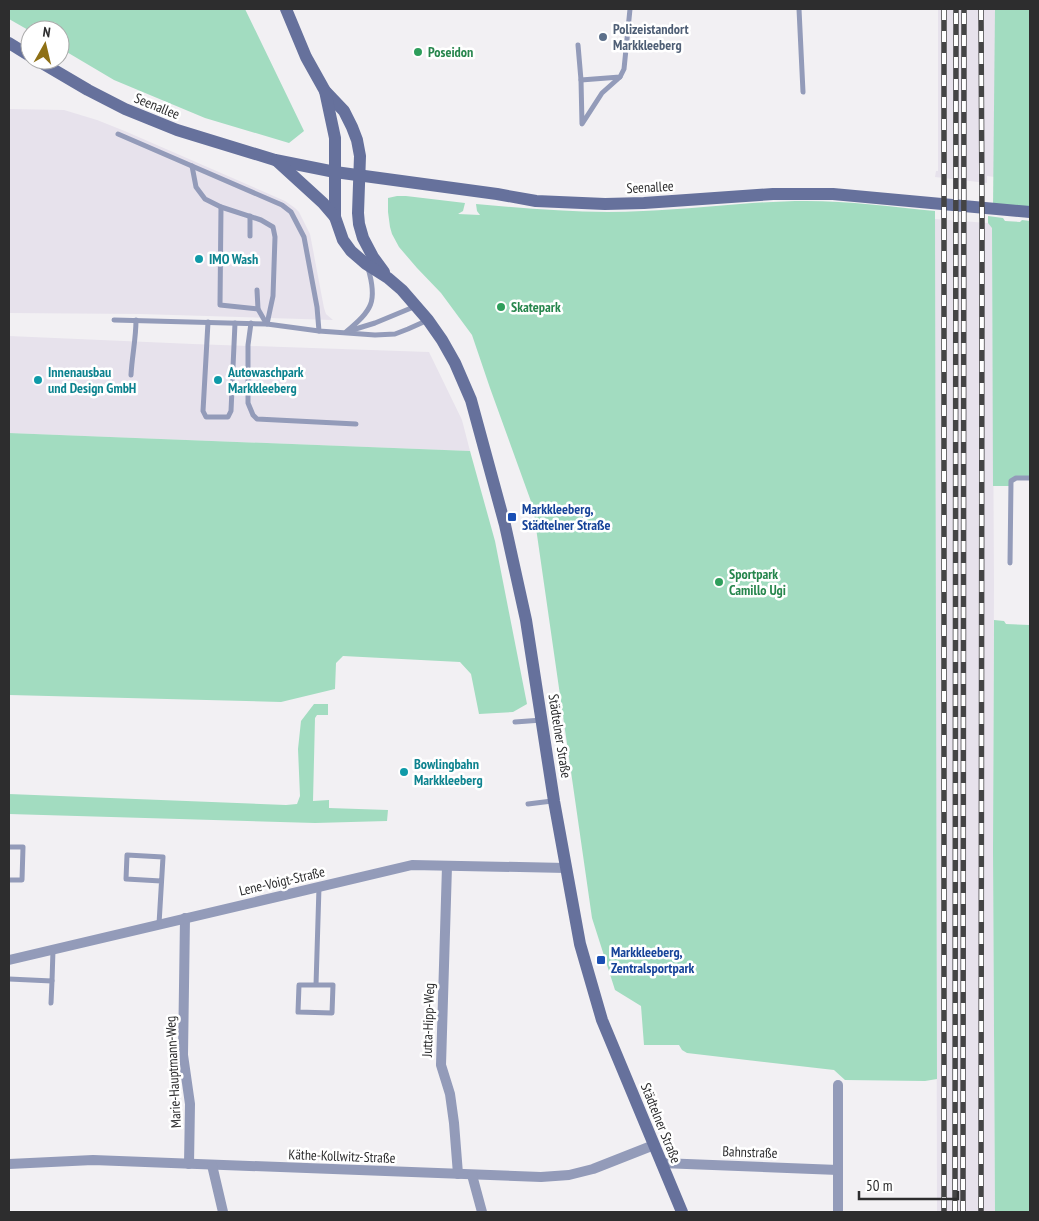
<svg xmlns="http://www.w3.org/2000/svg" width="1039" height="1221" viewBox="0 0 1039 1221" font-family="'PT Sans Narrow',sans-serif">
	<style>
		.built { fill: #e7e2ec }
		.green { fill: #a2dcc0 }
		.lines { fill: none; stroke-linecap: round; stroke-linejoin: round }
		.lane { stroke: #939bb9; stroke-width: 5 }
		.street { stroke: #939bb9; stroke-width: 10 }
		.secondary { stroke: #66719c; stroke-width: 12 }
		.rail-casing { stroke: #444445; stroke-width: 5.5 }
		.rail { stroke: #fff; stroke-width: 4; stroke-dasharray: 11; stroke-linecap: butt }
		.service-dot { fill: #5c6f8a; stroke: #fff; stroke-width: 2 }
		.leisure-dot { fill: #2e9e5b; stroke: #fff; stroke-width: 2 }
		.culture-dot { fill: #0f9aa8; stroke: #fff; stroke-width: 2 }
		.transit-dot { fill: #1a4fb4; stroke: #fff; stroke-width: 2 }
		.labels { text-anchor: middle; stroke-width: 5; stroke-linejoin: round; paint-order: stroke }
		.service-label { font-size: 14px; font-weight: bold; fill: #4e5e75; stroke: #fff; text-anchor: start }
		.leisure-label { font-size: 14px; font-weight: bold; fill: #27864d; stroke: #fff; text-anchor: start }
		.street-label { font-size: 14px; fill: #2d2d2e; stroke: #fff }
		.culture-label { font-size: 14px; font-weight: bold; fill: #0d838f; stroke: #fff; text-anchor: start }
		.transit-label { font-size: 14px; font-weight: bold; fill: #164399; stroke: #fff; text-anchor: start }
	</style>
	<rect width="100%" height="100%" fill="#f2f0f3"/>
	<!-- built -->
	<g class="built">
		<polygon points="938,9 995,9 995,177 987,176 987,183 935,177 936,171 938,171"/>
		<polygon points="9,109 64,110 97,120 127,132 285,201 295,208 299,212 310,234 324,308 326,314 333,320 140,314 9,313"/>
		<polygon points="935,219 988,223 992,227 994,582 993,851 995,1212 937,1212"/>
		<polygon points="9,336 193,344 429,352 462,420 470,451 9,433"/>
	</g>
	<!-- green -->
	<g class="green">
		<polygon points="9,9 245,9 304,131 289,143 205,118 114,80 60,48 60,30 30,30 30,31 9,19"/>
		<polygon points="995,9 1030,9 1030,212 993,208"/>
		<path d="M 397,196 L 406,196 L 465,203 L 463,211 L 458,214 L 480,215 L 477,211 L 476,204 C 531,209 587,214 643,211 C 698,209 752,201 806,201 C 849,201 893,207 935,211 L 937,1079 L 925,1081 L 845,1080 L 834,1070 L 687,1053 L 682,1050 L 679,1045 L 644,1045 L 641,1006 L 615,990 L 592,918 L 533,507 L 490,388 L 472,335 L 441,293 L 417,268 L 399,247 L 392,234 L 390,227 L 388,212 L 388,198 Z"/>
		<polygon points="988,216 1003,218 1005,221 1020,222 1022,220 1030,221 1030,478 1016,478 1011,486 993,486 992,228 988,223"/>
		<polygon points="9,433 470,451 495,541 527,704 513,712 479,714 471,674 460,662 343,656 336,663 335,689 281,702 9,695"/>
		<polygon points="994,620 1004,621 1006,624 1030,625 1030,1212 995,1212 993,851"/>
		<polygon points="314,704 328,704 328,715 317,715 315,718 313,801 329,800 329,808 388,810 387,821 315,823 9,814 9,794 286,805 297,804 300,796 298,749 301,721"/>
	</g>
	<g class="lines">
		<!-- lane -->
		<g class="lane">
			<polyline points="799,9 803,92"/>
			<polyline points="578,45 581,80 582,124 602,93 620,77"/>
			<polyline points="581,80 620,77 624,69 630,9"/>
			<polyline points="118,134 282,205 291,212 304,237 317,307 319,331"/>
			<polyline points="192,166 196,187 205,199 221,207 261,220 273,227 275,237 273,296 267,324"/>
			<polyline points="221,207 220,305 258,309"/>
			<polyline points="250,216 250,236"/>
			<polyline points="257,290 258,309 266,323"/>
			<polyline points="114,320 267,324 319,331 375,335 395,334 408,329 428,320"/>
			<polyline points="208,322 203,411 206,417 228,417 231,411 235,323"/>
			<polyline points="251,323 248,345 248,403 253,415 257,419 356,424"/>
			<polyline points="349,331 375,323 416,306"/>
			<path d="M 346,332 C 372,310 378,302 368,268"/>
			<path d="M 131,375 C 132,356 136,339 136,320"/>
			<polyline points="1010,563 1011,481 1016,478 1030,478"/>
			<polyline points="515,722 542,720"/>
			<polyline points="528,804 552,801"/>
			<polyline points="9,847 23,847 22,880 9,880"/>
			<polyline points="159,924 163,857 127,855 126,879 161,881"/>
			<polyline points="9,979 52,981 53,950"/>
			<polyline points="316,985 333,985 332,1013 298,1012 299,985 316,985 319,887"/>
			<polyline points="51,1003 52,981"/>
		</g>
		<!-- street -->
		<g class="street">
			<polyline points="447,866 441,1065 450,1094 454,1123 458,1174"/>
			<polyline points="185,918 183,1055 190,1104 189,1164"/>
			<polyline points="9,960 412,865 566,868"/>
			<polyline points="838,1085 838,1212"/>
			<polyline points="661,1163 838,1170"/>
			<polyline points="9,1164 93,1160 541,1177 569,1175 593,1169 654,1145"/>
			<polyline points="212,1165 223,1212"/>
			<polyline points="472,1175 482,1212"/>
		</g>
		<!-- secondary -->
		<g class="secondary">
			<polyline points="286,9 306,57 325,91 344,111 352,127 357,140 360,156 358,213 359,224 363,238 373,257 384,272"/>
			<polyline points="9,43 30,56"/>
			<polyline points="37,60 88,90 125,109 177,130 275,160 335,172 497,194 536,201 605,204 644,203 773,194 833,194 1030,212"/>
			<polyline points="325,91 335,138 335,217 343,240 351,251 366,264 388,278 402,290 428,320 442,340 455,363 471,400 505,525 526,620 554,801 580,944 602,1020 682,1212"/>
			<polyline points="277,161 323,203 335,217"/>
		</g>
		<!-- rail casing -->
		<g class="rail-casing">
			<g id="rail">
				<polyline points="944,9 944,1212"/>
				<polyline points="981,9 982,223 981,1212"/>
				<polyline points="955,1212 956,9"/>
				<polyline points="963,1212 964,9"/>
			</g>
		</g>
		<!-- rail -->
		<use href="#rail" class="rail"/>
	</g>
	<!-- markers -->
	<circle class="service-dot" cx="603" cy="37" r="5"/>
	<g class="leisure-dot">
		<circle cx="418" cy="52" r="5"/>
		<circle cx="501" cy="307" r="5"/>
		<circle cx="719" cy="582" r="5"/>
	</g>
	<g class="culture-dot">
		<circle cx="199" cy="259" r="5"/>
		<circle cx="38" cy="380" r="5"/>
		<circle cx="218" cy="380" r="5"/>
		<circle cx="404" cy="772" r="5"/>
	</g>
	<g class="transit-dot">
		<rect x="507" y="512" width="10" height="10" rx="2.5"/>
		<rect x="596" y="955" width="10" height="10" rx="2.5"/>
	</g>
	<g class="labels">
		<!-- service labels -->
		<g class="service-label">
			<text x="613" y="34">Polizeistandort<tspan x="613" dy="16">Markkleeberg</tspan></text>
		</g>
		<!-- leisure labels -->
		<g class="leisure-label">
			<text x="428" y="57">Poseidon</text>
			<text x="511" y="312">Skatepark</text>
			<text x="729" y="579">Sportpark<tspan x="729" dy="16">Camillo Ugi</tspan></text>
		</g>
		<!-- street labels -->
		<g class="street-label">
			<text transform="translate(157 106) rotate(22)" y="5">Seenallee</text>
			<text transform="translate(650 187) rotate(-3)" y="5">Seenallee</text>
			<text transform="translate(560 736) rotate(81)" y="5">Städtelner Straße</text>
			<text transform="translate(282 881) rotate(-13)" y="5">Lene-Voigt-Straße</text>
			<text transform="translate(428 1020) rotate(-88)" y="5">Jutta-Hipp-Weg</text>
			<text transform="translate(173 1072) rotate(-93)" y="5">Marie-Hauptmann-Weg</text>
			<text transform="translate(661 1123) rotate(68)" y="5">Städtelner Straße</text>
			<text transform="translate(750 1152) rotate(2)" y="5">Bahnstraße</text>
			<text transform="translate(342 1156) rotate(2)" y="5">Käthe-Kollwitz-Straße</text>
		</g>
		<!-- culture labels -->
		<g class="culture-label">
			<text x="209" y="264">IMO Wash</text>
			<text x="48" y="377">Innenausbau<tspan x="48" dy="16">und Design GmbH</tspan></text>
			<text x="228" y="377">Autowaschpark<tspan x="228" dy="16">Markkleeberg</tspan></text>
			<text x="414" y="769">Bowlingbahn<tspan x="414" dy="16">Markkleeberg</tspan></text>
		</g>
		<!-- transit labels -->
		<g class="transit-label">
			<text x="522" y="514">Markkleeberg,<tspan x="522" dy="16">Städtelner Straße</tspan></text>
			<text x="611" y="957">Markkleeberg,<tspan x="611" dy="16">Zentralsportpark</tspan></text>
		</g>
	</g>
	<!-- border -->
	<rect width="1039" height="1221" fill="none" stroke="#2d2d2e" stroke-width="20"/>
	<!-- north arrow -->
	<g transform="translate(45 45) rotate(8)"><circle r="24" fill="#ffffff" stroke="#ababab"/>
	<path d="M0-4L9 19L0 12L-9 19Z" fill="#8e7015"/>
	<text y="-8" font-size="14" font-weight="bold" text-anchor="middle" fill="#2d2d2e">N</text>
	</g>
	<!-- scale -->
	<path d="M859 1191v8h99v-8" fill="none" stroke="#2d2d2e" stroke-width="2.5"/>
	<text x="866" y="1191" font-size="15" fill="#2d2d2e" stroke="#ffffff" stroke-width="4" paint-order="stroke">50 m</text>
</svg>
